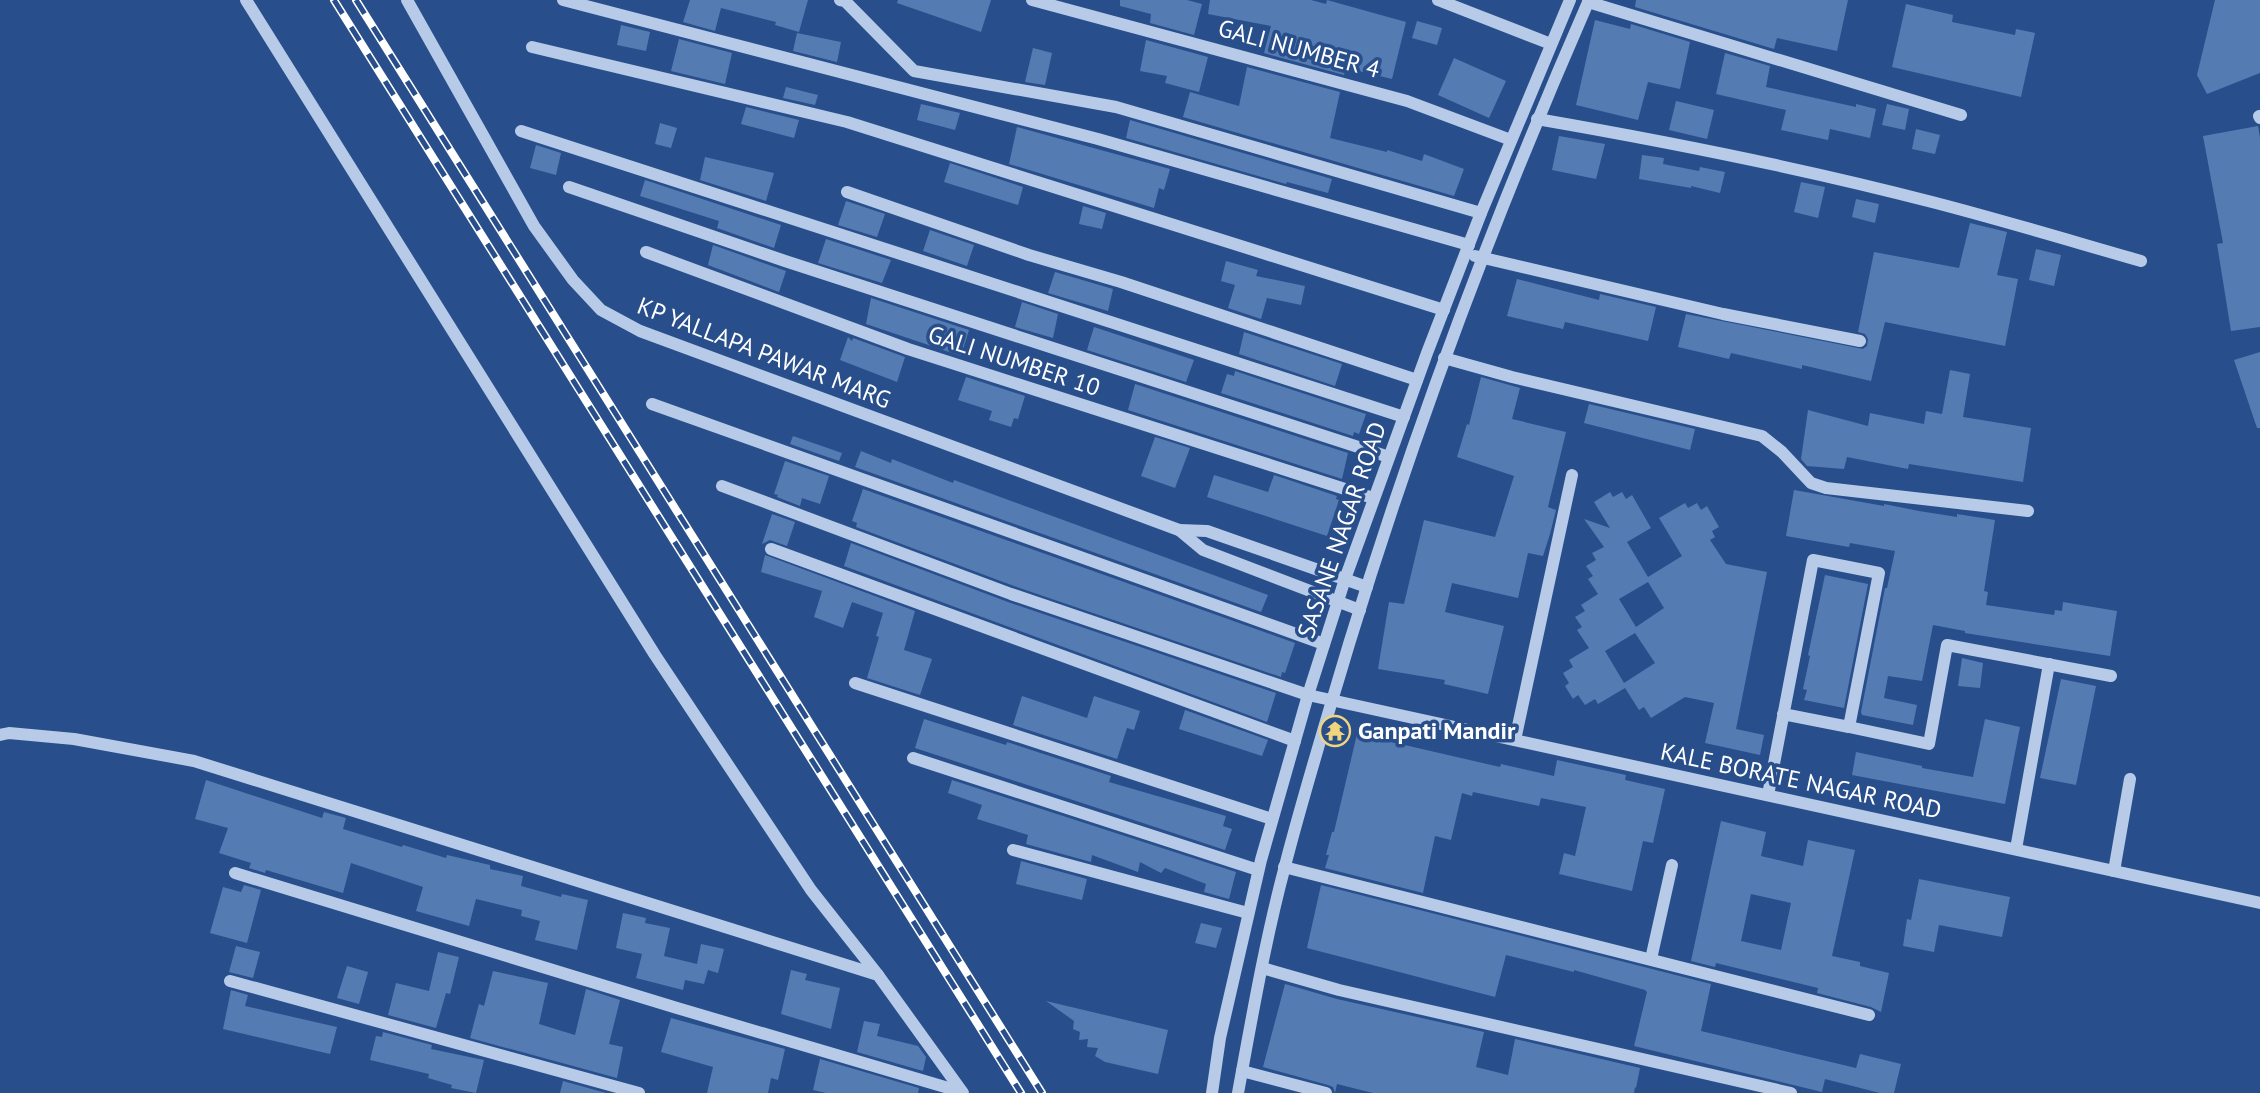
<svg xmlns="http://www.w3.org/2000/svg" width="2260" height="1093" viewBox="0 0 2260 1093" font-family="'PT Sans',sans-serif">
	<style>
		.building { fill: #557bb3; fill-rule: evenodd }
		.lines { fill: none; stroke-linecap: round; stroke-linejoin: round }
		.minor { stroke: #b7cbe9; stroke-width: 12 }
		.rail-casing { stroke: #fff; stroke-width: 8 }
		.rail { stroke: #284f8b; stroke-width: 5; stroke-dasharray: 16; stroke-linecap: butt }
		.labels { text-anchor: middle; stroke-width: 7; stroke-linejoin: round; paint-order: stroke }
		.street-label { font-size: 24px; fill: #fff; stroke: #284f8b }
		.poi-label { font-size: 24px; font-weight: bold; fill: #fff; stroke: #284f8b; text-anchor: start }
	</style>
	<rect width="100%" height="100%" fill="#284f8b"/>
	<!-- building -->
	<g class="building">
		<polygon points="690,0 808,0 799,32 775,25 776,22 721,8 715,31 683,22"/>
		<polygon points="898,0 991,0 981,32 897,3"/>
		<polygon points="1120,0 1187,0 1202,4 1194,35 1150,23 1151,14 1120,6"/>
		<polygon points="1210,0 1311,0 1326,4 1327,0 1406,22 1392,79 1346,68 1344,75 1264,53 1271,26 1208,14"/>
		<polygon points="1636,0 1848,0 1837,51 1777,38 1774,49 1635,7"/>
		<polygon points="2215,0 2260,0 2260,73 2207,94 2197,75"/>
		<polygon points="1906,4 1953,15 1952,22 2015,35 2016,29 2035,33 2021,97 1892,67"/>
		<polygon points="1595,20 1630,29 1631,24 1690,42 1680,89 1648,82 1638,120 1576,105"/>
		<polygon points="1417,21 1442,28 1437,45 1412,38"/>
		<polygon points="621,25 650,32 646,51 617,45"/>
		<polygon points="797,33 841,42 837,62 793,51"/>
		<polygon points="679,39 732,53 725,84 671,71"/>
		<polygon points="1146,40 1208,57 1199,92 1165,83 1167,76 1140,71"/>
		<polygon points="1033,48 1052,53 1045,85 1025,82"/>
		<polygon points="1725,53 1770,66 1766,87 1856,107 1856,104 1876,109 1870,138 1830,129 1828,140 1781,130 1786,110 1716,94"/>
		<polygon points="1454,58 1506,81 1489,118 1438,95"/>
		<polygon points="1247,67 1340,92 1330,138 1387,152 1387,150 1422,161 1424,154 1464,169 1454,196 1183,117 1190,92 1239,106"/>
		<polygon points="786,87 818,95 815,105 783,98"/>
		<polygon points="1676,101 1714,110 1707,139 1669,130"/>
		<polygon points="921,104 960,113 955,130 917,120"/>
		<polygon points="1887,104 1909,109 1905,130 1882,125"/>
		<polygon points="746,107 799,120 794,138 741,124"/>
		<polygon points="1130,120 1332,179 1328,193 1287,182 1286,184 1126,138"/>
		<polygon points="660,123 677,128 671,148 655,144"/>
		<polygon points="2258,126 2260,138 2260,327 2231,331 2217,244 2223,243 2203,136"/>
		<polygon points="1017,127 1170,169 1164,190 1159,188 1154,208 1009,164"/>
		<polygon points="1916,129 1940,135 1935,154 1912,149"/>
		<polygon points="1559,136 1605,144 1596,179 1552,170"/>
		<polygon points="536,145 561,153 556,175 530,168"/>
		<polygon points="1642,155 1664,158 1663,164 1699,171 1700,167 1725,172 1720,193 1691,186 1691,188 1639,179"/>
		<polygon points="705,157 774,173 766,201 700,180"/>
		<polygon points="950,163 1023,187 1018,205 944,182"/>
		<polygon points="645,180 781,225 774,248 717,228 719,221 640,196"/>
		<polygon points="1801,182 1825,187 1818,218 1794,212"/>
		<polygon points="1856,199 1879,204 1875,223 1852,217"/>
		<polygon points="846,201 885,214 877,237 838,225"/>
		<polygon points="1083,206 1106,213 1102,229 1079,224"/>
		<polygon points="1970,223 2007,232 1997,275 2018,279 2005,346 1885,322 1871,381 1802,365 1802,369 1731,353 1729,359 1678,347 1686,314 1863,349 1867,346 1868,339 1865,334 1858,332 1874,252 1959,268"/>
		<polygon points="930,230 974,245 967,266 923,251"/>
		<polygon points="826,239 891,260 882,283 818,263"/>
		<polygon points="713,245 786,271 779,292 708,265"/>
		<polygon points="2036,249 2061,255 2054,286 2029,280"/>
		<polygon points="1226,261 1258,270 1256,276 1305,286 1301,305 1267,298 1261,319 1228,308 1235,285 1221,281"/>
		<polygon points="1055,272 1113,289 1108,311 1048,293"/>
		<polygon points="1517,279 1599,300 1600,294 1656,307 1648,341 1565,322 1563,329 1507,316"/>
		<polygon points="871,298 969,330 961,356 866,324"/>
		<polygon points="1022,302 1058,314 1053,338 1015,327"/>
		<polygon points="1094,327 1194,360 1186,382 1087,350"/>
		<polygon points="1244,332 1342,364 1335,386 1239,354"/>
		<polygon points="848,337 852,341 853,338 905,357 897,382 840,360"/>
		<polygon points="2260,352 2260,428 2257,428 2234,360"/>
		<polygon points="1950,370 1970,374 1963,417 2031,428 2023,482 1909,464 1908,469 1847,457 1844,469 1807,466 1801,459 1808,410 1868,426 1870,413 1924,424 1926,411 1942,414"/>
		<polygon points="1235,371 1366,414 1359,434 1354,432 1353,436 1221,393 1227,374 1234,376"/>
		<polygon points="966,377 1025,396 1018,419 1014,418 1011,427 989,420 992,411 958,400"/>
		<polygon points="1481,377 1520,388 1512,419 1566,432 1548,507 1556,510 1550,534 1543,556 1528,553 1518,598 1452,583 1445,612 1504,626 1488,694 1444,684 1445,680 1378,669 1389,602 1404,604 1424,520 1495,537 1514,476 1457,457 1467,424 1469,425"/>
		<polygon points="1135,384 1348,453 1342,479 1128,410"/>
		<polygon points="1589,404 1695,429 1690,450 1584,423"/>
		<polygon points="793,436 842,453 839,461 790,444"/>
		<polygon points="1155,437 1190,448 1175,488 1141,476"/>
		<polygon points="861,451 891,463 892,459 953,483 954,480 1268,595 1261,612 855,467"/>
		<polygon points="785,461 829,476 820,504 802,498 800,506 777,497 778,495 774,494"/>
		<polygon points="1214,475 1268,492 1274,475 1337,496 1336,499 1339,500 1327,536 1207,497"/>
		<polygon points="863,489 1295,643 1285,673 1282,672 1281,677 1014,586 856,527 857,523 852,521"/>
		<polygon points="1794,490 1884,506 1884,504 1919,511 1957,517 1957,514 1995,520 1984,591 1988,592 1986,605 2054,615 2055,610 2062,611 2063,602 2117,611 2110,656 1965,633 1965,631 1933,625 1922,681 1888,676 1884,698 1917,705 1913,725 1862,715 1861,712 1885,588 1887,588 1895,551 1850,543 1849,547 1786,536"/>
		<path d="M 1610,492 L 1613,497 L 1622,492 L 1626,499 L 1632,495 L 1651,528 L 1627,542 L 1648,577 L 1682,556 L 1659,518 L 1685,503 L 1688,508 L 1697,503 L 1701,510 L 1707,506 L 1719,527 L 1712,531 L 1715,537 L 1710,540 L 1726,564 L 1767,572 L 1736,729 L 1764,735 L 1760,755 L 1705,743 L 1714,703 L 1685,697 L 1651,718 L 1644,707 L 1639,710 L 1625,688 L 1598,704 L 1595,699 L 1585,705 L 1578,695 L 1573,699 L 1565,686 L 1569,683 L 1563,673 L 1573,667 L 1569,660 L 1589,648 L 1577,630 L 1582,627 L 1575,617 L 1585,611 L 1581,605 L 1598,594 L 1588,579 L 1593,576 L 1586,566 L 1596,560 L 1592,553 L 1604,547 L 1584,519 L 1610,528 L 1594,502 ZM 1648,582 L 1664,608 L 1636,627 L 1619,599 ZM 1635,633 L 1655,663 L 1624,683 L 1605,651 Z"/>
		<polygon points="772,514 795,522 787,546 770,540 762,544"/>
		<polygon points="851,543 1008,602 1276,693 1267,722 844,566"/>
		<polygon points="765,555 915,611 904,650 932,659 920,695 867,678 879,637 876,636 883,613 852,602 843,628 814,617 822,591 761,572"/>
		<polygon points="1825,575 1868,584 1844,708 1804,700 1807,690 1803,689 1810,656 1808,655"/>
		<polygon points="1962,658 1983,663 1980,688 1958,686"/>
		<polygon points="2061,679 2096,686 2076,785 2040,778"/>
		<polygon points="1022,696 1087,718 1094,696 1140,711 1134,730 1127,728 1117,759 1013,725"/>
		<polygon points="1185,710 1268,740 1262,756 1179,729"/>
		<polygon points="924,719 1006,745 1007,742 1111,776 1109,782 1226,816 1223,826 1232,829 1225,850 915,748"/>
		<polygon points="1985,719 2020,727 2005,804 1852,775 1856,752 1922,766 1922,768 1973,777"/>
		<polygon points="1357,734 1500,767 1501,764 1554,776 1557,760 1626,775 1625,780 1665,789 1653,843 1643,841 1632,891 1559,874 1564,853 1575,856 1586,807 1541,798 1539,806 1473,792 1472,796 1462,793 1451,840 1435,836 1423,893 1325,868 1329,855 1326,855 1332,832 1334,832"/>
		<polygon points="206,780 322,818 324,812 346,818 343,829 402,847 403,845 446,858 447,855 490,865 490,869 523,876 521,886 561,897 562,894 588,900 577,950 535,940 540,921 521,916 522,910 476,899 469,926 416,911 423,887 351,863 343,893 266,870 265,873 249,868 251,863 219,853 228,828 195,819"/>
		<polygon points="952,780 1236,872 1229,899 1204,892 1206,884 1165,868 1161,873 1140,862 1138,872 1092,855 1091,862 1026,844 1028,835 977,819 982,805 948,793"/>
		<path d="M 1721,821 L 1766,832 L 1761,856 L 1803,866 L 1808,840 L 1855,850 L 1832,956 L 1860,962 L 1860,966 L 1889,973 L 1881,1012 L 1871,1007 L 1817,993 L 1818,988 L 1716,963 L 1715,967 L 1691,961 ZM 1751,894 L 1791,903 L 1781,950 L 1741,941 Z"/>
		<polygon points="1021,861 1087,879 1082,900 1016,884"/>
		<polygon points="1919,879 2010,897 2002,937 1939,925 1934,952 1903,946 1907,919 1911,920"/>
		<polygon points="244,885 261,890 247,943 210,933 223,887 241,892"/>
		<polygon points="1321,885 1711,984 1701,1031 1856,1068 1860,1054 1901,1064 1894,1093 1880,1093 1825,1079 1822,1092 1634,1046 1647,992 1645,990 1574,970 1574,972 1506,955 1495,997 1307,948"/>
		<polygon points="623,913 646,918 645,923 670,928 664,956 697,964 701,944 724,949 718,973 708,970 704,984 685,980 683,990 636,978 642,954 616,948"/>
		<polygon points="1201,923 1222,928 1216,948 1195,943"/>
		<polygon points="236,946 260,952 253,978 229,972"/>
		<polygon points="438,952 459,957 450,994 446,993 436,1028 388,1015 396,983 429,991"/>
		<polygon points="347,966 368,972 359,1004 337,998"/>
		<polygon points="791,970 807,974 805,980 840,988 831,1029 781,1014"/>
		<polygon points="493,971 548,983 539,1024 575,1035 586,989 620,1000 609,1044 623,1047 617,1078 470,1038 479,1004 484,1006"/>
		<polygon points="1285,984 1337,999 1484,1032 1476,1067 1508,1075 1515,1039 1640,1068 1636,1088 1635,1087 1634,1093 1373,1093 1337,1084 1335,1093 1333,1087 1328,1085 1263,1067"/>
		<polygon points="231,990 248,995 245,1006 337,1027 330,1054 223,1029"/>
		<polygon points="1046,1001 1168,1030 1158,1074 1105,1062 1095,1056 1098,1048 1087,1047 1088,1039 1079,1040 1080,1032 1073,1029 1074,1021"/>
		<polygon points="671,1018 785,1049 778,1080 771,1078 768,1093 707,1093 713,1067 661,1052"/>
		<polygon points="864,1021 880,1024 877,1036 918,1046 926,1057 923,1071 857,1052"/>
		<polygon points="383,1032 432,1045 431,1049 484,1060 476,1093 451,1088 452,1085 428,1078 429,1074 370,1060 376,1036 382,1037"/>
		<polygon points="820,1059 919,1088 918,1093 826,1093 813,1090"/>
		<polygon points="563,1081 606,1093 560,1093"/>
	</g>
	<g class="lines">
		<!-- minor -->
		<g class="minor">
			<polyline points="246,0 655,655 811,890 878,975"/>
			<polyline points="407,0 534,226 573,280 601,310 640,331 1179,530 1203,550 1360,610"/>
			<polyline points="563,0 1098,139 1469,245"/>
			<polyline points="840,0 845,1 914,71 1116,107 1481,213"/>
			<polyline points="1032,0 1407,101 1511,140"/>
			<polyline points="1438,0 1551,44"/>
			<polyline points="1588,2 1961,115"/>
			<polyline points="532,47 847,122 1444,310"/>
			<polyline points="2259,116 2260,118"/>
			<path d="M 1537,119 C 1670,142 1801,168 1932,202 C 2002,220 2071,241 2141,261"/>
			<polyline points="521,131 1404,417"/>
			<polyline points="569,187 785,261 1389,457"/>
			<polyline points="847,192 1029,255 1121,282 1417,380"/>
			<polyline points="646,252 908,349 1373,498"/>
			<polyline points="1475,256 1723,314 1860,341"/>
			<polyline points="1444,358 1512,377 1762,436 1782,452 1811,483 1826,488 2028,511"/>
			<polyline points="652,404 1324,644"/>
			<polyline points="722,486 1011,594 1308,695 2260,903"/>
			<polyline points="1179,530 1207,531 1367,587"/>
			<polyline points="771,549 1295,741"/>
			<polyline points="855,683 1272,819"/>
			<polyline points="1849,727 1929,744 1947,645 2111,676"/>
			<polyline points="0,735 9,733 74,739 194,761 878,975 963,1093"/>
			<polyline points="1515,740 1572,475"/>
			<polyline points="913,758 1258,870"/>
			<path d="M 1768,795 C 1783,717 1798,638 1813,560 L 1879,573 L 1849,727 L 1783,714"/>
			<polyline points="2016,849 2049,664"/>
			<polyline points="1013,850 1248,913"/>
			<polyline points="1284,867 1869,1015"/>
			<polyline points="2114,871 2130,779"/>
			<polyline points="235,873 677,1008 962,1092"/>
			<polyline points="1651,959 1672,865"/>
			<polyline points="1262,968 1339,990 1791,1093"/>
			<polyline points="230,981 639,1093"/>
			<polyline points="1242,1071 1326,1093"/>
			<polyline points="1212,1093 1220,1038 1261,860 1308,695 1345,579 1427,353 1481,213 1570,0"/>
			<path d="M 1238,1093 C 1252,1017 1265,941 1285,866 C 1304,792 1327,718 1349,644 C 1416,425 1497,210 1589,0"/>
		</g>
		<!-- rail casing -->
		<g class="rail-casing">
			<g id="rail">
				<polyline points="334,0 1021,1093"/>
				<polyline points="356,0 1042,1093"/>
			</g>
		</g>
		<!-- rail -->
		<use href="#rail" class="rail"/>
	</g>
	<!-- icons -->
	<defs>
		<g id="temple-ring" transform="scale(1.575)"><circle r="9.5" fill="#284f8b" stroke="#f1d57d" stroke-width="1.5"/><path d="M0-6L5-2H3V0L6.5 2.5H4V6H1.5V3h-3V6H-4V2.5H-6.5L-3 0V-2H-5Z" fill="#f1d57d"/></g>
	</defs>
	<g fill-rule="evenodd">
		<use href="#temple-ring" x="1335" y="731"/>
	</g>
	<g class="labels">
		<!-- street labels -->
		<g class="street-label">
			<text transform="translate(1299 49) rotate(15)" y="8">GALI NUMBER 4</text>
			<text transform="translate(764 353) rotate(21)" y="8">KP YALLAPA PAWAR MARG</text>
			<text transform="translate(1014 361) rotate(18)" y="8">GALI NUMBER 10</text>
			<text transform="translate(1342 530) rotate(-71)" y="8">SASANE NAGAR ROAD</text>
			<text transform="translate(1801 781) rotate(12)" y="8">KALE BORATE NAGAR ROAD</text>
		</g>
		<!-- poi labels -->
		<g class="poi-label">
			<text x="1358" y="739">Ganpati Mandir</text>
		</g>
	</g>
</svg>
